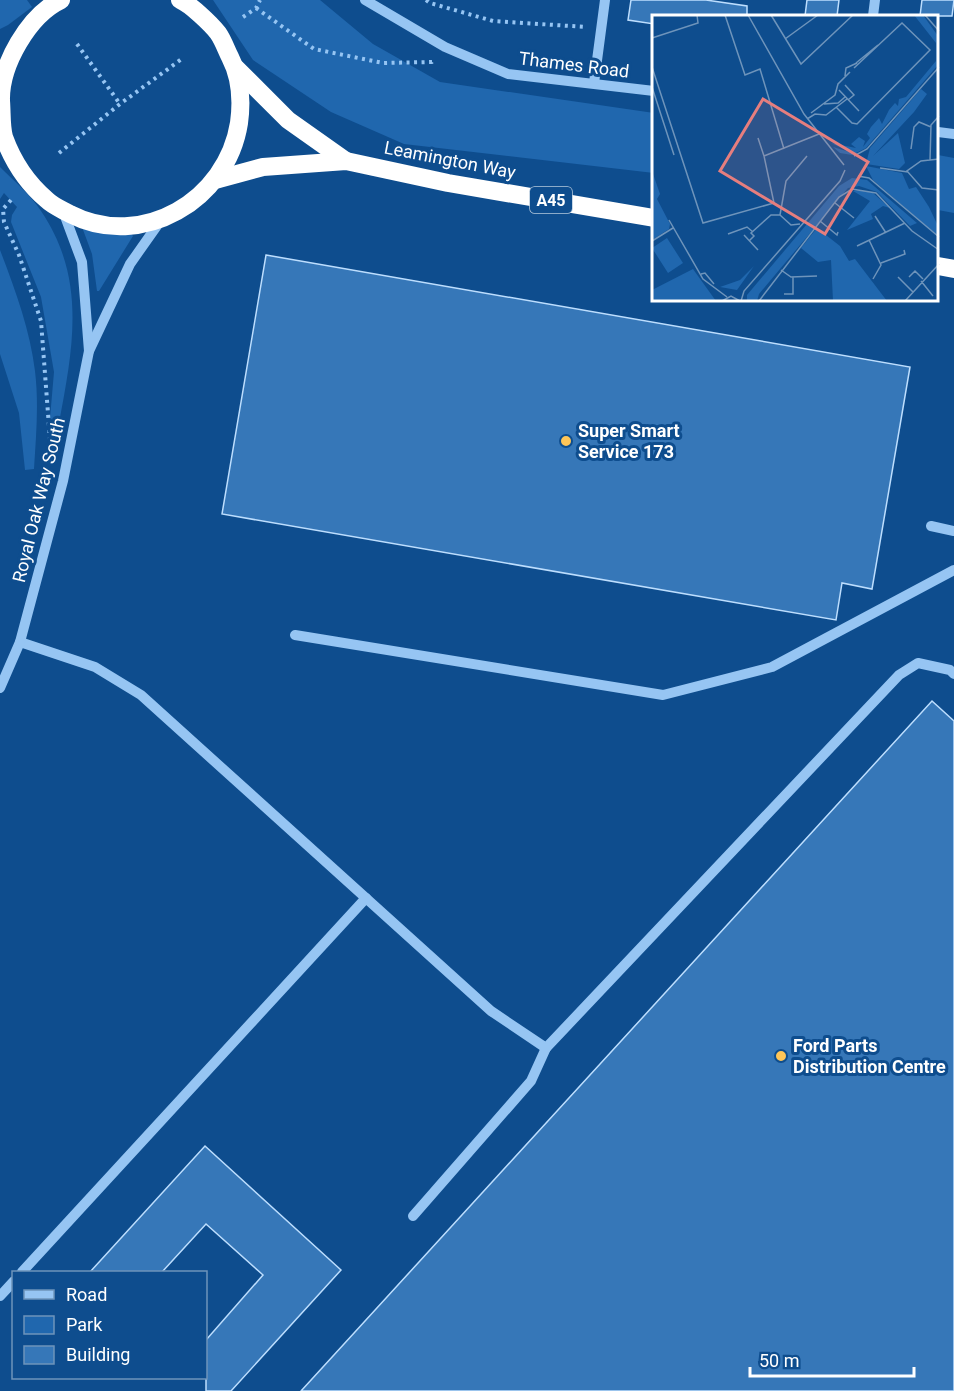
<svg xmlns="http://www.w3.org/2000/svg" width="954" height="1391" viewBox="0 0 954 1391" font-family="Roboto,sans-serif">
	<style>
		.green { fill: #2067ae }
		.building { fill: #3677b8; stroke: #bddefe; stroke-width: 1.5 }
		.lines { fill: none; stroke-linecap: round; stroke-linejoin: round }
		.path { stroke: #96c5f3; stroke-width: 4; stroke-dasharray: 3 4.5; stroke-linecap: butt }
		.minor { stroke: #96c5f3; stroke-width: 10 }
		.highway { stroke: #fff; stroke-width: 18 }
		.poi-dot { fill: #ffc658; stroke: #0e4d8e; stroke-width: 2 }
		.labels { text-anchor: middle; stroke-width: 6; stroke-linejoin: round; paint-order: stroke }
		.shield { fill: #0e4d8e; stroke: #b7cadd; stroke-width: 1.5 }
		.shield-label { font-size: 16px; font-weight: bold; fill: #fff }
		.street-label { font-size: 18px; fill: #fff; stroke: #0e4d8e }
		.poi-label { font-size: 18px; font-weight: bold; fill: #fff; stroke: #0e4d8e; text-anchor: start }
		.inset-road { fill: none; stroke: #6e94bb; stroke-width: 1.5 }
		.view { fill: #e67e7e; fill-opacity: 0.15; stroke: #e67e7e; stroke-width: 3 }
		.inset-edge { fill: none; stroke: #fff; stroke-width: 3 }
	</style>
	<rect width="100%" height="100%" fill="#0e4d8e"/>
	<!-- green -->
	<g class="green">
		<polygon points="0,0 27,0 32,7 8,25 0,29"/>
		<polygon points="213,0 320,0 373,44 440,82 654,113 654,173 404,144 331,112 253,60"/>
		<polygon points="938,155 954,158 954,213 938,210"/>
		<path d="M 0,167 C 14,181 30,194 41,211 C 87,279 73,348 59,423 L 55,422 L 50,418 L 54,372 L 41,297 L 11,222 L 12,215 L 17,207 L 4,193 L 0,199 Z"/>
		<polygon points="82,227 131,233 133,236 99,291 97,291 92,254"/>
		<path d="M 0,250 C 15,289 30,330 35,371 C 39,404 36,437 34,469 L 25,470 L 19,413 L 0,354 Z"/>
	</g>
	<!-- building -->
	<g class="building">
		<polygon points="631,0 706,0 747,6 747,16 654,16 654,24 628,20"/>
		<polygon points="807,0 839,0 837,16 805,16"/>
		<polygon points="922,0 954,0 952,16 920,16"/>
		<polygon points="266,255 910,367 872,589 842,583 836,620 222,514"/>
		<polygon points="932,701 954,721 954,1391 301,1391"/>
		<polygon points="205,1146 341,1270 231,1391 206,1391 206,1340 263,1275 206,1224 162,1272 90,1272"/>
	</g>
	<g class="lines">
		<!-- path -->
		<g class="path">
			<polyline points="426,0 430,3 493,21 586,27"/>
			<polyline points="256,8 314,49 383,63 432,62 434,59"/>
			<polyline points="243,17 256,8 260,0"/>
			<polyline points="77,44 120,104"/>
			<polyline points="59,153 120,104 183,58"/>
			<polyline points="11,200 3,209 4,222 19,255 41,321 51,453"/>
		</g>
		<!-- minor -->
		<g class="minor">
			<polyline points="365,0 445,47 508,74 654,91"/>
			<polyline points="873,16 875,0"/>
			<polyline points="594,83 605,0"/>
			<polyline points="938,132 954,134"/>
			<polyline points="63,211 82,262 89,351"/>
			<polyline points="931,526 954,531"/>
			<polyline points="295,635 663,695 772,667 954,570"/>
			<polyline points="20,642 95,667 141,695 491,1011 546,1048 899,675 918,663 950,670 954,674"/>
			<polyline points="0,688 20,642 63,481 89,351 130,264 161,220"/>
			<polyline points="413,1216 531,1081 546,1048"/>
			<polyline points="22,1272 366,898"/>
			<polyline points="0,1296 14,1281"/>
		</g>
		<!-- highway -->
		<g class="highway">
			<path d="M 61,0 C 29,15 0,65 1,101 C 2,112 1,126 4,137 C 13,162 27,183 47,200 C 53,206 63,210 70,214 C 142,251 227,200 239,123 C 242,101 241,78 230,57 C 226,49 223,40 218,33 C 211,24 190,4 180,0"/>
			<polyline points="236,68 288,120 346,161"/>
			<polyline points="215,180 263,167 346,161 448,183 654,218"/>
			<polyline points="938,266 954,269"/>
		</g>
	</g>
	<!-- markers -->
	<g class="poi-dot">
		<circle cx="566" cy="441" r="6"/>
		<circle cx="781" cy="1056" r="6"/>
	</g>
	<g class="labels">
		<!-- shield labels -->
		<rect class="shield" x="530" y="187" width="42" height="26" rx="4.5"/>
		<g class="shield-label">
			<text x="551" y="206">A45</text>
		</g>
		<!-- street labels -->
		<g class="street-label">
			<text transform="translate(574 65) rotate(7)" y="6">Thames Road</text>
			<text transform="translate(450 160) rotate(11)" y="6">Leamington Way</text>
			<text transform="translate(39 500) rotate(-76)" y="6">Royal Oak Way South</text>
		</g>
		<!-- poi labels -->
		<g class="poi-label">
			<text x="578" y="437">Super Smart<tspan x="578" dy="21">Service 173</tspan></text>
			<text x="793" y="1052">Ford Parts<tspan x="793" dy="21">Distribution Centre</tspan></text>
		</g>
	</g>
	<!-- overview -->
	<g transform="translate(652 15)">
		<rect width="286" height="286" fill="#0e4d8e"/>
		<path d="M 262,0 L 271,0 L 286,21 L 286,50 L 214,133 L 200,140 L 188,138 L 181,132 L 201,138 L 179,128 L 204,133 L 199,129 L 207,122 L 213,126 L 211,132 L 218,123 L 215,119 L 219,112 L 227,103 L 230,109 L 237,95 L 243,88 L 246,91 L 247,84 L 254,82 L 284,46 L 284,28 ZM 269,74 L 275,79 L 262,97 L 221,141 L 246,118 L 253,148 L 247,154 L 214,149 L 218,133 ZM 214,151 L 250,158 L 257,174 L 264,172 L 277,192 L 286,211 L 286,221 L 221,165 ZM 0,156 L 8,179 L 5,184 L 18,209 L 17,214 L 0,225 ZM 200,163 L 215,165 L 265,208 L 258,211 L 225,177 L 207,171 L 196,173 L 107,279 L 105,286 L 95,286 L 95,280 L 187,171 ZM 208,175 L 221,178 L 238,193 L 231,191 L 219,199 L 221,204 L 195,215 L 218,186 L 201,176 ZM 165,213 L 188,231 L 197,246 L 203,244 L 235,286 L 181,286 L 179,245 L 166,247 L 149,233 ZM 15,223 L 31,248 L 16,258 L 0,233 ZM 102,251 L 85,275 L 68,272 L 88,265 ZM 41,254 L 64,286 L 0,286 L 0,275 Z" fill="#2067ae"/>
		<path class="inset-road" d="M 73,0 L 93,60 L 108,54 L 132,134M 96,0 L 152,99 L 192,150M 119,0 L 149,49 L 201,0M 273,0 L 287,16M 0,23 L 46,8 L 45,0M 133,24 L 166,0M 204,48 L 226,30M 0,52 L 51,208 L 122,188 L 112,141 L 167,119M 193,61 L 194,53 L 205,48M 193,70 L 202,80 L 196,85M 0,72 L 22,140M 187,75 L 207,96M 172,89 L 186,88 L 193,82M 184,92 L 200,108 L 205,109 L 278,35 L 250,8 L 202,53M 159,98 L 183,80 L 186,69 L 198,57M 155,104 L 163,99 L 174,100 L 195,84M 106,123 L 112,141M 259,134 L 262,112 L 267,107 L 279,112M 202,141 L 215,134 L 287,52M 287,144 L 269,146 L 255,156 L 270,173 L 287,175M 278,145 L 279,110 L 287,101M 228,153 L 256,157M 206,161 L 217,163 L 287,222M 183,188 L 202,203M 128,200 L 134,166 L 155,141M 128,200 L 139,210 L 148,209M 223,201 L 234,218M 17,205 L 51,264 L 75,282M 168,206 L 185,220 L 186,217M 76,219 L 95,212 L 101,217M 92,220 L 106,235M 217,225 L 229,250 L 221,264M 0,226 L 21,213M 97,226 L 102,221 L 99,218 L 119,200 L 128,200M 205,231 L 253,208M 229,248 L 253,239 L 252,235M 129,255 L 139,262 L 165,261M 49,259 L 53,258 L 62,269M 246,262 L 261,277M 257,262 L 263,256 L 271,264M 269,266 L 281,281M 132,279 L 141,279 L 141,262M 70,286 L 79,281 L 88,286M 89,286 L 92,276 L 188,166 L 193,155M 107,286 L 187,182 L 200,174 L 224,178 L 260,216 L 287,235M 253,286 L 287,249"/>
		<path class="view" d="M 111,84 L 216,147 L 173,219 L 68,156 Z"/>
		<rect width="286" height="286" class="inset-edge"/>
	</g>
	<!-- legend -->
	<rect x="12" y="1271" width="195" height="108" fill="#0e4d8e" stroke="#6e94bb" stroke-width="1.5"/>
	<rect x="24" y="1290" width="30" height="9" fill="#96c5f3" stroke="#6e94bb" stroke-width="1.5"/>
	<text x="66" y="1301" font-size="18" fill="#ffffff">Road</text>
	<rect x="24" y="1316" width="30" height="18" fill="#2067ae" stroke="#6e94bb" stroke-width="1.5"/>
	<text x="66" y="1331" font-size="18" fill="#ffffff">Park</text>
	<rect x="24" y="1346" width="30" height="18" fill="#3677b8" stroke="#6e94bb" stroke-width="1.5"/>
	<text x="66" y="1361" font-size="18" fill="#ffffff">Building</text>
	<!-- scale -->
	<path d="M750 1367v9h164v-9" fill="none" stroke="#ffffff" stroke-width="3"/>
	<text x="759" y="1367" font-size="18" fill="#ffffff" stroke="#0e4d8e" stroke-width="4.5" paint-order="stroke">50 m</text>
</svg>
